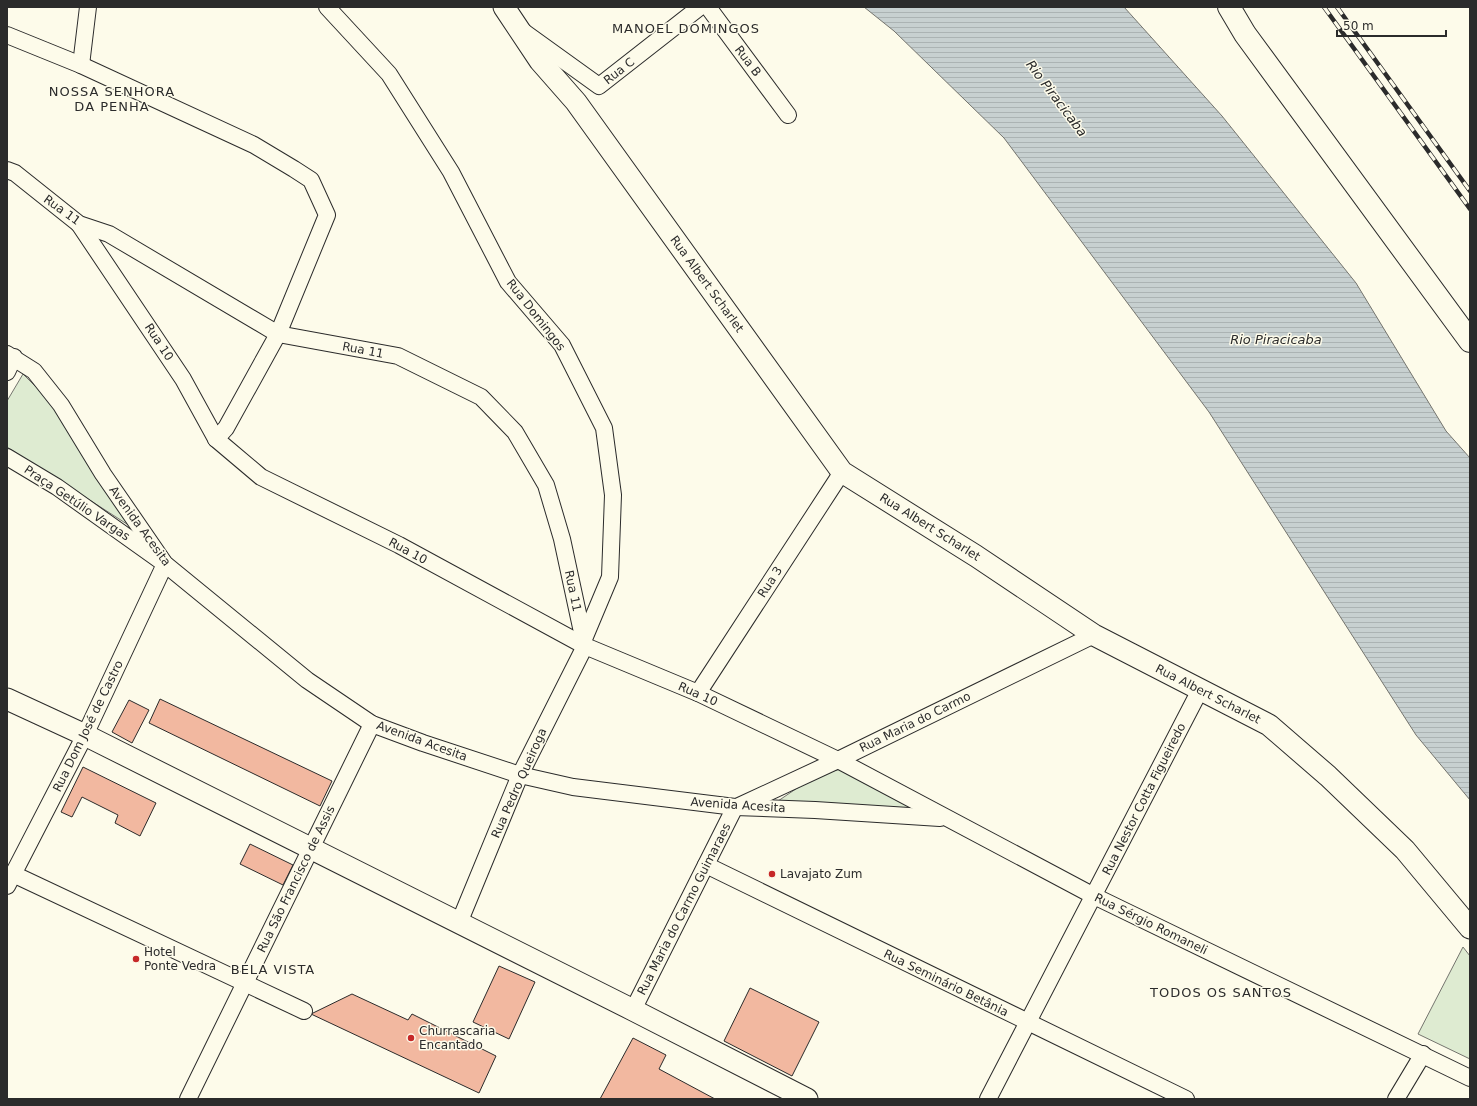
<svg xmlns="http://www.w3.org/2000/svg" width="1477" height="1106" viewBox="0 0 1477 1106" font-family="'DejaVu Sans',sans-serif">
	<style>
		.green { fill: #deebd1; stroke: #74746e }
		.water { fill: url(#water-rules); stroke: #74746e }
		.building { fill: #f2b8a0; stroke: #2b2b2b }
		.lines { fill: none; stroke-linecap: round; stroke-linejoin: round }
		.minor-casing { stroke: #2b2b2b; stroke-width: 18 }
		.major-casing { stroke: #2b2b2b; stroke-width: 23 }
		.highway-casing { stroke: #2b2b2b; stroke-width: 24 }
		.minor { stroke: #fdfbea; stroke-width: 16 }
		.major { stroke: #fdfbea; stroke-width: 21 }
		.highway { stroke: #fdfbea; stroke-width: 22 }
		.rail-casing { stroke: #2b2b2b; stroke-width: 4.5 }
		.rail { stroke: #fdfbea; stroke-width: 3; stroke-dasharray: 9; stroke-linecap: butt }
		.poi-dot { fill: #c62828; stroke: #fdfbea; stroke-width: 1.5 }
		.labels { text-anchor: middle; stroke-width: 3; stroke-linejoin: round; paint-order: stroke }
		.street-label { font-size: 12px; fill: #2b2b2b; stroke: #fdfbea }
		.poi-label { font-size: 12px; fill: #2b2b2b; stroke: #fdfbea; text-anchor: start }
		.neighbourhood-label { font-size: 13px; letter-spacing: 1px; fill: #2b2b2b; stroke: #fdfbea }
		.water-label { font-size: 13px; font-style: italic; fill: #2b2b2b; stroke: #fdfbea }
	</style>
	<defs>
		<pattern id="water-rules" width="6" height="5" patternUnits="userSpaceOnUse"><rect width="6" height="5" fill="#c7d0d0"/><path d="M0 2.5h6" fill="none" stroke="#abb3b3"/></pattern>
	</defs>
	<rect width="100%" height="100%" fill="#fdfbea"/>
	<!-- green -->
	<g class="green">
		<polygon points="23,374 54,405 130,526 7,447 7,401"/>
		<polygon points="844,768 916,809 778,801 815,776"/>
		<polygon points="1463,947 1470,956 1470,1059 1418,1034"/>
	</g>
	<!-- water -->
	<polygon class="water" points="864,7 1124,7 1222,116 1356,283 1446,431 1470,458 1470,800 1416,735 1209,412 1004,138 894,31"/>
	<!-- building -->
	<g class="building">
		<polygon points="160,699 332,781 320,806 149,723"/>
		<polygon points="129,700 149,710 132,743 112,732"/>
		<polygon points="83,767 156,803 140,836 115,823 118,815 82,797 72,817 61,812"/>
		<polygon points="250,844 293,865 283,885 240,864"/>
		<polygon points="499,966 535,982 509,1039 473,1022"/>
		<polygon points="750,988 819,1022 792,1076 724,1041"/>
		<polygon points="352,994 408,1020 412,1014 496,1056 479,1093 311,1014"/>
		<polygon points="633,1038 666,1055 659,1069 715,1099 600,1099"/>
	</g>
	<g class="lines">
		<!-- minor casing -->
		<g class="minor-casing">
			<g id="minor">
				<polyline points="327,7 389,74 451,172 508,282 562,345 604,428 613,495 610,577 584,639"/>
				<polyline points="708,7 788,115"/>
				<polyline points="524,32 599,86 700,7"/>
				<polyline points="7,35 81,65 254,145 294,169 311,180 327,215 278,334 226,428 216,439"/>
				<polyline points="81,65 88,7"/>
				<polyline points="7,170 15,173 79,224 109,234 278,334 398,356 481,397 515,432 546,485 562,539 585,646 520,775 459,923"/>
				<polyline points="79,224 183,379 216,439 261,477 399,545 585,646 698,693 838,760 1094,896 1470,1078"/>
				<polyline points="7,354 34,371 61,405 103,474 165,564 307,680 372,724 423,743 520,775 573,787 735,807 815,810 940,818"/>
				<polyline points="7,372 14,357"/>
				<polyline points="7,457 57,487 165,564 85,735 7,886"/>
				<polyline points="698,693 842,472"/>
				<polyline points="739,806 838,760 1094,635"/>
				<polyline points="706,865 1186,1099"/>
				<polyline points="13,874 304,1011"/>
				<polyline points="633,1010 735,807"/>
				<polyline points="188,1099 372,724"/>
				<polyline points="988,1099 1200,690"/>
				<polyline points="1396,1099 1423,1054"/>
			</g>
		</g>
		<!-- major casing -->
		<g class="major-casing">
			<g id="major">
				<polyline points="504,7 540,61 576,102 842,472 976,556 1094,635 1269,725 1328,776 1405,850 1470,928"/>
				<polyline points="7,699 85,735 633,1010 807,1099"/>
			</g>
		</g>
		<!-- highway casing -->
		<g class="highway-casing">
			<polyline id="highway" points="1229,7 1245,34 1470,341"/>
		</g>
		<!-- minor -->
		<use href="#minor" class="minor"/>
		<!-- major -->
		<use href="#major" class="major"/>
		<!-- highway -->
		<use href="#highway" class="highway"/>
		<!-- rail casing -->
		<g class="rail-casing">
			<g id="rail">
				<polyline points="1324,7 1470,209"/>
				<polyline points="1337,7 1470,191"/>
			</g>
		</g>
		<!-- rail -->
		<use href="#rail" class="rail"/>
	</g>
	<!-- markers -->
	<g class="poi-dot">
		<circle cx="772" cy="874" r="4"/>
		<circle cx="136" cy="959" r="4"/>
		<circle cx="411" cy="1038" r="4"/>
	</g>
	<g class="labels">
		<!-- street labels -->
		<g class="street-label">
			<text transform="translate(748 61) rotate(53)" y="4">Rua B</text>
			<text transform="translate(619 71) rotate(-38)" y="4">Rua C</text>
			<text transform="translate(62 210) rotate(36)" y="4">Rua 11</text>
			<text transform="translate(707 284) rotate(54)" y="4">Rua Albert Scharlet</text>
			<text transform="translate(536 315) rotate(52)" y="4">Rua Domingos</text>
			<text transform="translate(159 342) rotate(57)" y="4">Rua 10</text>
			<text transform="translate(363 350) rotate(11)" y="4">Rua 11</text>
			<text transform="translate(77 503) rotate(34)" y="4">Praça Getúlio Vargas</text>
			<text transform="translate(140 526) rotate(54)" y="4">Avenida Acesita</text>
			<text transform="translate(930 527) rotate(32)" y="4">Rua Albert Scharlet</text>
			<text transform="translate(408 551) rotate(28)" y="4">Rua 10</text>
			<text transform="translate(770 582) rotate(-57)" y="4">Rua 3</text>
			<text transform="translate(573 591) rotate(78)" y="4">Rua 11</text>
			<text transform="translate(698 694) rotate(24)" y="4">Rua 10</text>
			<text transform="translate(1208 694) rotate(27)" y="4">Rua Albert Scharlet</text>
			<text transform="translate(915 722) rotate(-26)" y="4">Rua Maria do Carmo</text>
			<text transform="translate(88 726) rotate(-64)" y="4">Rua Dom José de Castro</text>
			<text transform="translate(422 741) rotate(20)" y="4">Avenida Acesita</text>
			<text transform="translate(519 783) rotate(-66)" y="4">Rua Pedro Queiroga</text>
			<text transform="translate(1144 799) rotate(-63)" y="4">Rua Nestor Cotta Figueiredo</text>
			<text transform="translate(738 805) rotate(4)" y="4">Avenida Acesita</text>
			<text transform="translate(296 879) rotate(-64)" y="4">Rua São Francisco de Assis</text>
			<text transform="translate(684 909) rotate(-63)" y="4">Rua Maria do Carmo Guimaraes</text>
			<text transform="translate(1151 924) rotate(26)" y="4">Rua Sérgio Romaneli</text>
			<text transform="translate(946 983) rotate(26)" y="4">Rua Seminário Betânia</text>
		</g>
		<!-- poi labels -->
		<g class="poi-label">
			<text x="780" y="878">Lavajato Zum</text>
			<text x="144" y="956">Hotel<tspan x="144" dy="14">Ponte Vedra</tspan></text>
			<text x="419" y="1035">Churrascaria<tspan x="419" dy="14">Encantado</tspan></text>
		</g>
		<!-- neighbourhood labels -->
		<g class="neighbourhood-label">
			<text x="686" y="33">MANOEL DOMINGOS</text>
			<text x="112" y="96">NOSSA SENHORA<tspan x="112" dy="15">DA PENHA</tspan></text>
			<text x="273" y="974">BELA VISTA</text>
			<text x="1221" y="997">TODOS OS SANTOS</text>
		</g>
		<!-- water labels -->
		<g class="water-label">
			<text transform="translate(1057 98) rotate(53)" y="5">Rio Piracicaba</text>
			<text x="1276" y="344">Rio Piracicaba</text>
		</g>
	</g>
	<!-- border -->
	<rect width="1477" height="1106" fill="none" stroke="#2b2b2b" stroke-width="16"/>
	<!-- scale -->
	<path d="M1337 30v6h109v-6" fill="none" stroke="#2b2b2b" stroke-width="2"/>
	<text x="1343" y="30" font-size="12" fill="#2b2b2b" stroke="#fdfbea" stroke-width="3" paint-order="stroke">50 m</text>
</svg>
